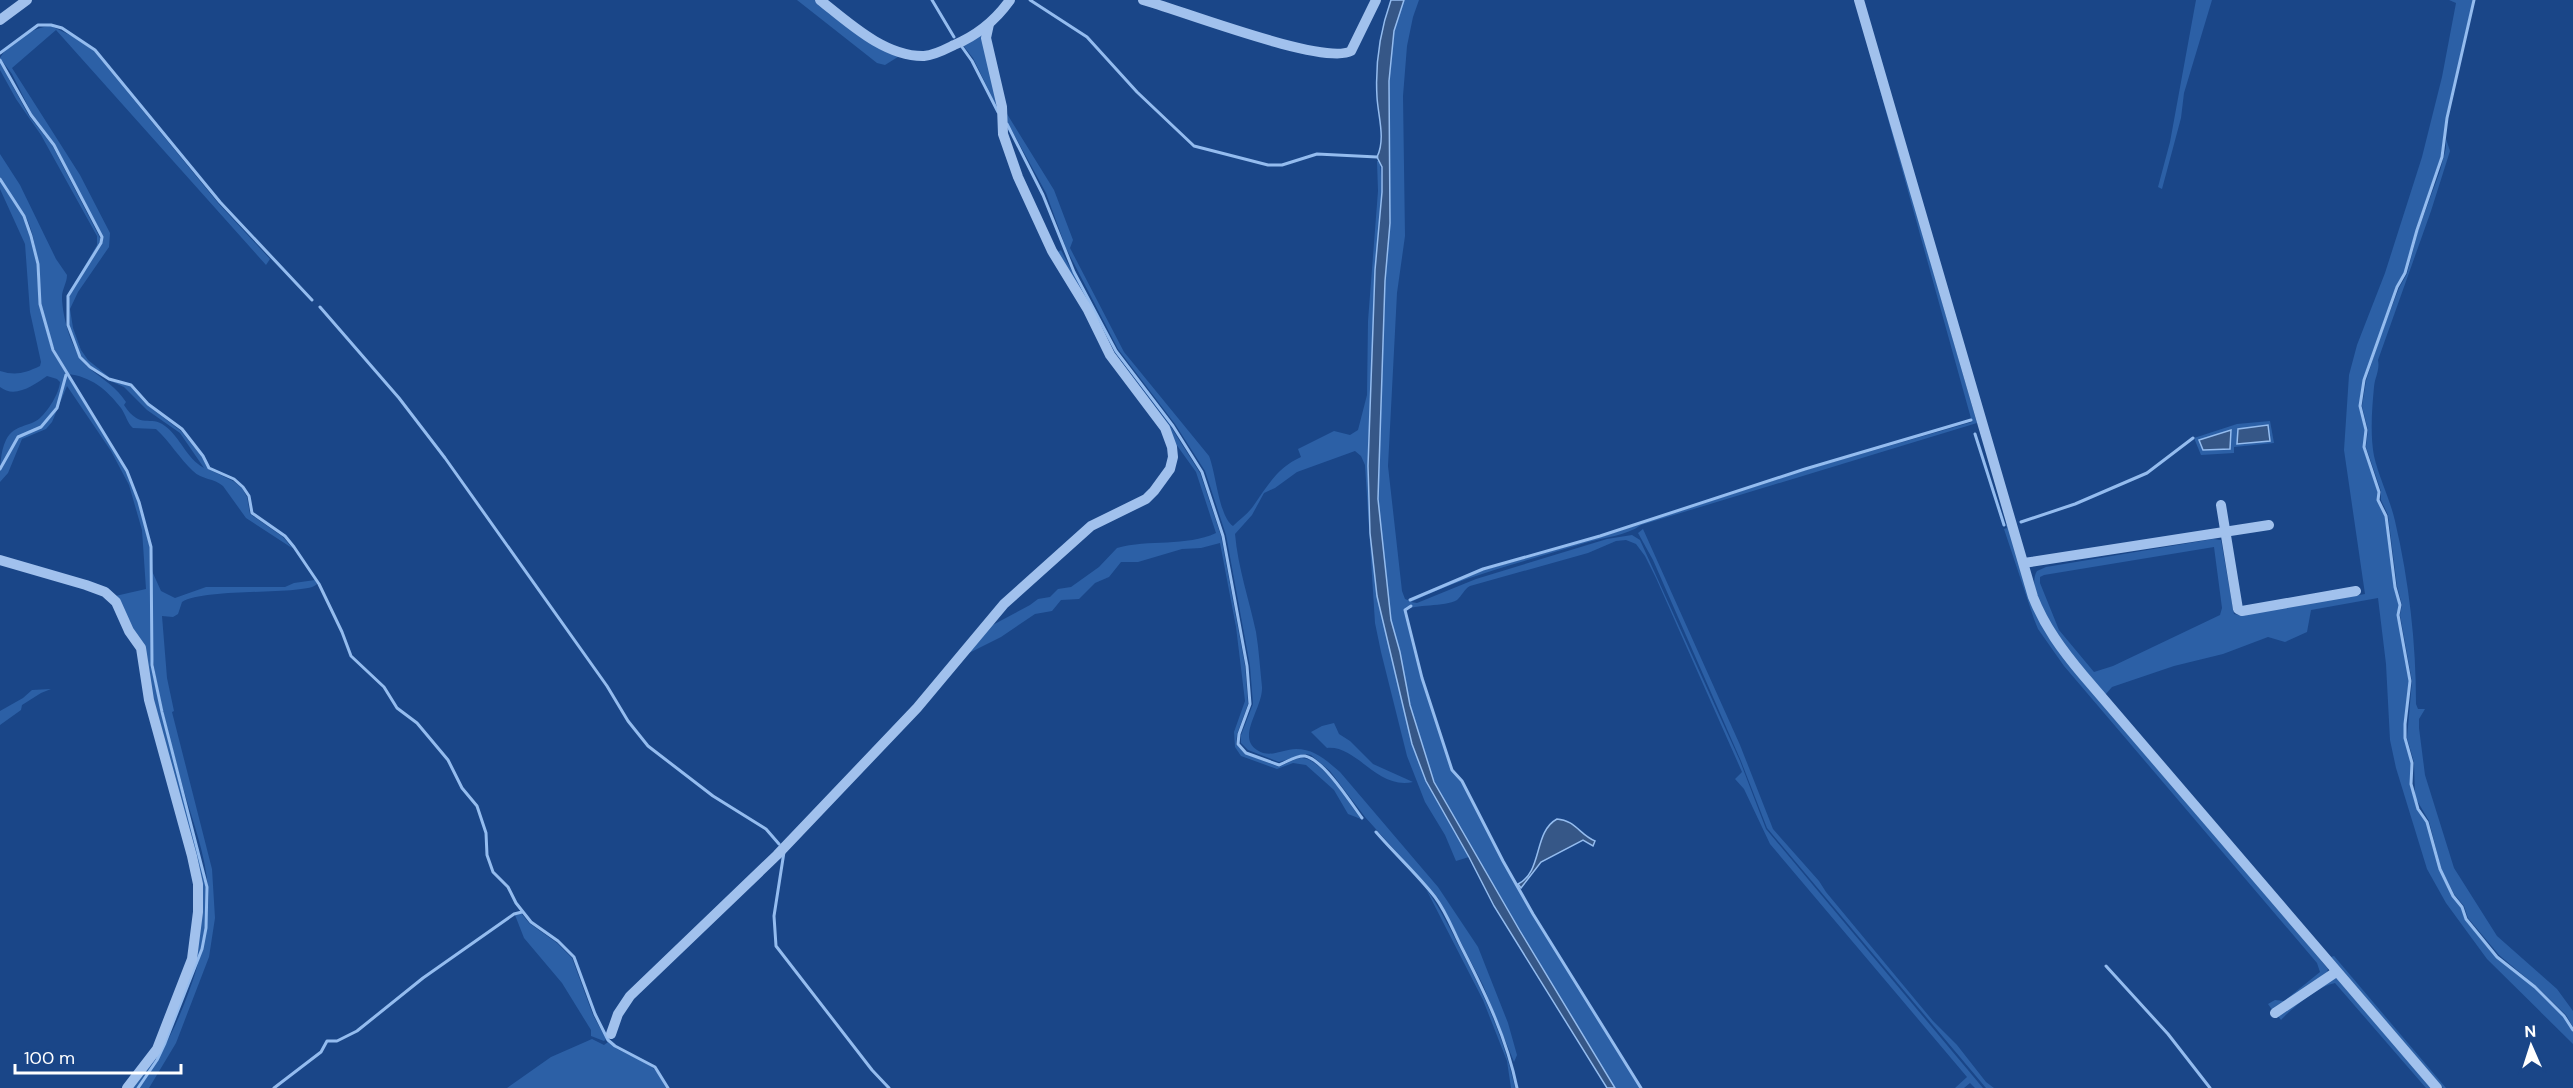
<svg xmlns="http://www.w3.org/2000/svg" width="2573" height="1088" viewBox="0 0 2573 1088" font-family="'DM Sans',sans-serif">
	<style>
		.green { fill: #2c60a6; fill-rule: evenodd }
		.water { fill: #365787; stroke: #94bcef; stroke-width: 1.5 }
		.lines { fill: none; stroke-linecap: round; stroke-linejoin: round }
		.stream { stroke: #94bcef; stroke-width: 3 }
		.minor { stroke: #a1c1ed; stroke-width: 10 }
	</style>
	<rect width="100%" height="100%" fill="#1a4688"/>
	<!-- green -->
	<g class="green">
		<polygon points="797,0 817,0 901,55 885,65 877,63"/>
		<path d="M 1404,0 L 1419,0 L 1413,17 L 1407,46 L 1403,96 L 1405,236 L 1397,293 L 1388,466 L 1402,591 L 1405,599 L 1410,601 L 1484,570 L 1601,537 L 1806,470 L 1972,422 L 1855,0 L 1977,423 L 1641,525 C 1626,536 1604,537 1585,543 C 1527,561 1466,575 1411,602 L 1417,603 L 1476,579 L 1607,539 L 1632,535 L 1640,540 L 1740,761 L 1766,829 L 1983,1088 L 1975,1088 L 1970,1083 L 1964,1088 L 1955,1088 L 1967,1077 L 1770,844 L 1744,789 L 1735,779 L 1742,772 L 1656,578 L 1645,556 L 1636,544 L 1626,540 L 1616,541 L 1588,553 L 1470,586 C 1464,589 1462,596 1457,600 C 1445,607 1414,604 1405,610 L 1422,678 L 1451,770 L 1462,781 L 1502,861 L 1533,914 L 1641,1088 L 1615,1088 L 1520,931 L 1434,782 L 1410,705 L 1400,652 L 1391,620 L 1378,499 L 1385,281 L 1390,223 L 1389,81 L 1394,31 Z"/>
		<polygon points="2196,0 2212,0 2184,93 2181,118 2162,189 2158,187 2170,142"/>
		<path d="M 2449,0 L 2473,0 L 2446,118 L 2441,156 L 2416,230 L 2404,273 L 2396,287 L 2363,380 L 2359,406 L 2365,430 L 2363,447 L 2378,492 L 2378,500 L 2385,516 L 2394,587 L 2399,605 L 2398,615 L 2409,681 L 2404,724 L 2405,738 L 2411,763 L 2410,784 L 2417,809 L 2427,822 L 2439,869 L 2452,896 L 2461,907 L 2465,920 L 2497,957 L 2535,988 L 2564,1017 L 2573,1031 L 2573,1044 L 2487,959 L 2446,903 L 2427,869 L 2396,768 L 2390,740 L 2386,664 L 2378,598 L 2311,610 L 2307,632 L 2285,642 L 2268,637 L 2223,654 L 2174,666 L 2112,687 L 2105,695 C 2088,674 2020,598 2037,571 L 2046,567 L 2213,539 L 2221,540 L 2234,614 L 2239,615 L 2365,594 L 2344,450 L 2349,375 L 2357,345 L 2385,273 L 2422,157 L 2442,77 L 2456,3 ZM 2214,547 L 2222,608 L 2220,615 L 2113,666 L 2094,672 L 2059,630 L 2040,583 L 2040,577 L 2044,575 Z"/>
		<path d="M 51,26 L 76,38 L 94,51 L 218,203 L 270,259 L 266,265 L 56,30 L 12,68 L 80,175 L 110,233 L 109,247 L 78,292 L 70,309 L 73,328 L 81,350 L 88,360 L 109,377 C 100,372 90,367 83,358 C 72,345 63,312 70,295 C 76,281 94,258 102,244 L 103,237 L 55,144 L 32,114 L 12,74 L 0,58 C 9,43 33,27 51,26 Z"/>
		<polygon points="983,34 999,111 973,58 962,44"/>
		<polygon points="0,63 29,116 52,145 100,238 100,243 76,281 97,245 97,236 41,135 16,99 0,70"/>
		<path d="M 1004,109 L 1054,190 L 1073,240 L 1070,248 L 1124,352 L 1209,456 C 1216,473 1219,517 1233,526 C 1240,519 1249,513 1254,505 C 1268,485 1278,467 1301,457 L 1298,449 L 1334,431 L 1350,435 L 1358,430 L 1367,395 L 1368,321 L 1378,191 L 1377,161 L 1380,161 L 1382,192 L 1375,270 L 1368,466 L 1372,549 L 1377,596 L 1412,744 L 1426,781 L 1469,857 L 1456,861 L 1445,835 L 1425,802 L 1407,756 L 1381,652 L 1375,623 L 1365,465 L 1361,456 L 1355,451 L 1297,472 L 1275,488 L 1264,493 L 1252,515 L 1235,534 C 1238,568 1249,599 1256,632 C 1259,650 1260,669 1262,687 C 1263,708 1236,737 1257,750 C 1270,759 1283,749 1296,749 C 1315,749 1327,761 1340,772 L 1438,887 L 1478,947 L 1508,1023 L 1517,1055 L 1514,1062 L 1483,985 L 1438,898 L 1365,817 L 1330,771 L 1311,755 L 1305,754 L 1279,762 L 1248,750 L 1241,743 L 1241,735 L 1253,704 L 1250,666 L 1226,535 L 1205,471 L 1175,424 L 1118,349 L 1066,248 L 1046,193 L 1004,116 Z"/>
		<path d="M 2446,139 L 2450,151 L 2431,211 L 2378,360 C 2380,370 2375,377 2374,387 C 2372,408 2370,434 2374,456 C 2379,478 2390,499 2395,521 C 2409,581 2416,643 2416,704 L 2418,709 L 2425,709 L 2419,719 L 2419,728 L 2425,775 L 2454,868 L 2497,936 L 2557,989 L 2573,1011 L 2573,1027 L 2566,1015 L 2536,986 L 2499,955 L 2468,918 L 2464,906 L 2454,894 L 2441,868 L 2429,821 L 2415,797 L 2414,762 L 2407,738 L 2412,681 L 2400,615 L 2402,605 L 2397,586 L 2388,515 L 2381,500 L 2381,491 L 2366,447 L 2368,430 L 2362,406 L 2366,381 L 2379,340 L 2399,288 L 2407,274 L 2418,231 L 2440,171 L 2446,148 Z"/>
		<path d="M 0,154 L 20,185 L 56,259 L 67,275 C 67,283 62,289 62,297 C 62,317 73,356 90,369 C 103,379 117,388 126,402 L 124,405 C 141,431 150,414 165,426 C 181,438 186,458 204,468 L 180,433 L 147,410 L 124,387 L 108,380 L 130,386 L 147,405 L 181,431 L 202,457 L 208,469 L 233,481 L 242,488 L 247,497 L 250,514 L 283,537 L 292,548 L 246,518 L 223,486 C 214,478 202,480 193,471 C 180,459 170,442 156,429 L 133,428 C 127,423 126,415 121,408 C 107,390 91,376 67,374 C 55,352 45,331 41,305 C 36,275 40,244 25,215 C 18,203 3,191 0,177 C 0,170 0,161 0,154 Z"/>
		<path d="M 0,181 L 23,216 L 31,236 L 37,264 L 39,304 L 52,351 L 126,471 L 138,502 L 150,547 L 151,665 L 161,712 L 206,887 L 205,927 L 201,949 L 164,1043 L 156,1059 L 137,1088 L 129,1088 L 174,1012 L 200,912 L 143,661 L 111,597 L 146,589 L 142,530 L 129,485 L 111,451 L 67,386 L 52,422 L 46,429 L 22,439 L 8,473 L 0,482 C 0,469 0,452 6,440 C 15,423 29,428 40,418 C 48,411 59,394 60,382 L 57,379 L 47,376 C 34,385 15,399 0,387 L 0,371 C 16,376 25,373 40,366 L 41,362 L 30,312 L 25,244 L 0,189 Z"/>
		<path d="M 1061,250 L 1114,352 L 1171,427 L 1200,473 L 1221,536 L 1245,666 L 1248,704 L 1237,734 L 1236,744 L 1246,754 L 1279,767 C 1286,764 1294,759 1301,758 C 1321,757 1350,805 1361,819 L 1348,814 L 1334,790 L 1306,765 L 1293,763 L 1277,769 L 1241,756 L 1235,747 L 1234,732 L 1245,701 L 1236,627 L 1220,543 L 1201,548 L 1182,549 L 1138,562 L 1121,562 L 1109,577 L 1095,583 L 1079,599 L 1061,600 L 1052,611 L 1035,614 L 1001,637 L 965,655 L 987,628 L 1030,605 L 1038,599 L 1050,597 L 1058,589 L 1071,587 L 1099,567 L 1117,548 C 1149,539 1186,547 1216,533 L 1196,472 L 1118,363 L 1056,253 Z"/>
		<polygon points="2270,421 2274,443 2234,447 2234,453 2201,455 2194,438 2237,424"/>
		<polygon points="2010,524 2040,621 2328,969 2327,972 2273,1011 2268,1004 2275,1000 2284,1001 2320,972 2317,963 2064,666 2038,629 2034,619 2004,529 2007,528 2006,525"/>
		<polygon points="1643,529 1740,745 1773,829 1819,881 1826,892 1933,1021 1957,1045 1986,1082 1994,1088 1986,1088 1767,828 1741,761 1653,560 1638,533"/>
		<path d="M 152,571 L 161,591 L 175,598 L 206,587 L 285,587 L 294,583 L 315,580 L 317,584 C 308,596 206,587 182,602 L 178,614 L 173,617 L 162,616 L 167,678 L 174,711 L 172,712 L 212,869 L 215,918 L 209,957 L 176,1043 L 149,1088 L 139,1088 C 175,1039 212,950 208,889 C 206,856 193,822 184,791 C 173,750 161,709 154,667 C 149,637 150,602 152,571 Z"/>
		<polygon points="51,689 41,693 22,705 21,710 0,725 0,711 23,698 32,690"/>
		<path d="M 1334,723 L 1339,734 L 1350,741 L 1373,764 L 1413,782 C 1377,790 1357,745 1327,748 L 1311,732 L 1322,726 Z"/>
		<path d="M 1426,889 C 1441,909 1451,931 1463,954 C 1485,997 1505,1041 1515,1088 L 1511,1088 L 1507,1061 L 1483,1000 Z"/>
		<polygon points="521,913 529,923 557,943 572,958 593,1015 606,1039 604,1041 591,1036 591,1030 562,983 524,938 515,915"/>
		<polygon points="2334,956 2446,1088 2443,1088 2331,957"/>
		<path d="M 2336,976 L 2433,1088 L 2426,1088 L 2335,983 C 2319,986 2292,1008 2281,1020 L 2278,1016 Z"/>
		<path d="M 592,1039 L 604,1045 L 608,1042 C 620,1054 639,1056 652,1067 C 658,1072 662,1081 666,1088 L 507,1088 L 551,1057 Z"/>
	</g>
	<!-- water -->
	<g class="water">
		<path d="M 1391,0 L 1404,0 L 1394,31 L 1389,81 L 1390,223 L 1385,281 L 1378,499 L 1391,620 L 1400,652 L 1410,705 L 1434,782 L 1520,931 L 1615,1088 L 1607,1088 L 1494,906 L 1469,857 L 1426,781 L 1412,744 L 1377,596 L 1370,533 L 1368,466 L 1375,270 L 1382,192 L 1382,167 L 1377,157 C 1386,139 1378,116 1377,97 C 1375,63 1380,31 1391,0 Z"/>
		<polygon points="2268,425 2270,441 2237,444 2238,429"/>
		<polygon points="2231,430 2230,449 2203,450 2199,440"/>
		<path d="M 1557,819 C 1575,820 1580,835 1595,841 L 1593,846 L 1583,840 L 1541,862 L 1521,888 L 1518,884 C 1543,872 1533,832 1557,819 Z"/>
	</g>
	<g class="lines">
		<!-- stream -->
		<g class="stream">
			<polyline points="932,0 954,37"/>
			<polyline points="1030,0 1087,37 1137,92 1194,146 1268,165 1282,165 1317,154 1377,157"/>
			<polyline points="2474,0 2447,118 2442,157 2417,230 2405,273 2397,287 2364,380 2360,406 2366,430 2364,447 2379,492 2378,500 2386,516 2395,587 2400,605 2398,615 2410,681 2405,724 2405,738 2412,763 2411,784 2418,809 2427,822 2440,869 2453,896 2462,907 2466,919 2497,957 2535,987 2564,1016 2573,1030"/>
			<polyline points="962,47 972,61 998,112"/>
			<polyline points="0,53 38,25 51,25 62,28 95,50 220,202 312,300"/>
			<polyline points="0,60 31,115 54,145 102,237 101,243 68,296 68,325 80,357 90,367 109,379 131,385 148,404 182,429 203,456 209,468 234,479 243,487 249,496 252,513 285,536 294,547 319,584 342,632 351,656 384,687 397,708 417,723 448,760 462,788 477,806 486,833 487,855 493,872 508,887 516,903 531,922 558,941 574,957 595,1014 608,1040 615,1046 655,1067 668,1088"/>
			<path d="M 1007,124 L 1043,195 L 1074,272 L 1116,351 L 1173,426 L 1202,472 L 1223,536 L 1247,666 L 1250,704 L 1239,734 L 1238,744 L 1246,753 L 1279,765 C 1287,762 1296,755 1305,756 C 1324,760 1351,803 1362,818"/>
			<polyline points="0,179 24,216 31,236 38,264 40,304 53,350 127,471 139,502 151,547 152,665 162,712 207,887 206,928 202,949 165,1043 157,1060 138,1088"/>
			<polyline points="320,307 399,398 445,458 607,686 628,721 648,746 713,796 766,829 779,844"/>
			<polyline points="1975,434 2004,525"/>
			<polyline points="0,469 18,437 41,427 57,408 66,375"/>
			<polyline points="2021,522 2075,504 2147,473 2193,438"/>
			<polyline points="1410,600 1483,569 1600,536 1805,469 1971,420"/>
			<polyline points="1411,606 1405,610 1422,678 1452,770 1462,781 1503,861 1533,914 1641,1088"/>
			<path d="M 1376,832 C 1395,854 1417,874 1435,897 C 1447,913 1454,933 1463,950 C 1486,995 1507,1039 1517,1088"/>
			<polyline points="784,852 774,916 776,946 872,1070 889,1088"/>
			<polyline points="2106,966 2168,1034 2210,1088"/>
			<polyline points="274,1088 321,1052 327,1041 337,1041 357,1031 423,978 514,914 522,912"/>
		</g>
		<!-- minor -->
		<g class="minor">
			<path d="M 820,0 C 849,23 885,57 924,56 C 935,55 944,50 954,45 C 978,35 995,21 1010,0"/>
			<path d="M 1143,0 C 1180,10 1324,66 1351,51 L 1376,0"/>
			<path d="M 1859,0 L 2033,597 C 2045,627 2062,650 2083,675 L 2437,1088"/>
			<polyline points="0,20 27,0"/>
			<polyline points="2221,505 2238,609 2242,611 2356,591"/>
			<polyline points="0,560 86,585 105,592 116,602 129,631 141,648 149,700 192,856 198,884 198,912 192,959 157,1049 127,1088"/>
			<polyline points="2024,563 2269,525"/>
			<polyline points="2275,1013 2336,972"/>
			<polyline points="611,1034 618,1014 630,996 777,855 917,708 1004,604 1091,526 1146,499 1154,491 1170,469 1173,457 1172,447 1165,428 1110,355 1088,310 1052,251 1018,177 1003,134 1002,107 986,38 989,24"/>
		</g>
	</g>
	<!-- north arrow -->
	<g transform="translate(2531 1046) rotate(357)" stroke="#1a4688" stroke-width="4.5" paint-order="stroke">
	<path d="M0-4.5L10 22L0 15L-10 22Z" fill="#ffffff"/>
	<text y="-9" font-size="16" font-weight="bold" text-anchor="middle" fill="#ffffff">N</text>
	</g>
	<!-- scale -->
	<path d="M15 1064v9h166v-9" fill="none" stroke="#ffffff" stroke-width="3"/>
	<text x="24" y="1064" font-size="18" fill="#ffffff" stroke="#1a4688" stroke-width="4.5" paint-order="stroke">100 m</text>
</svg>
